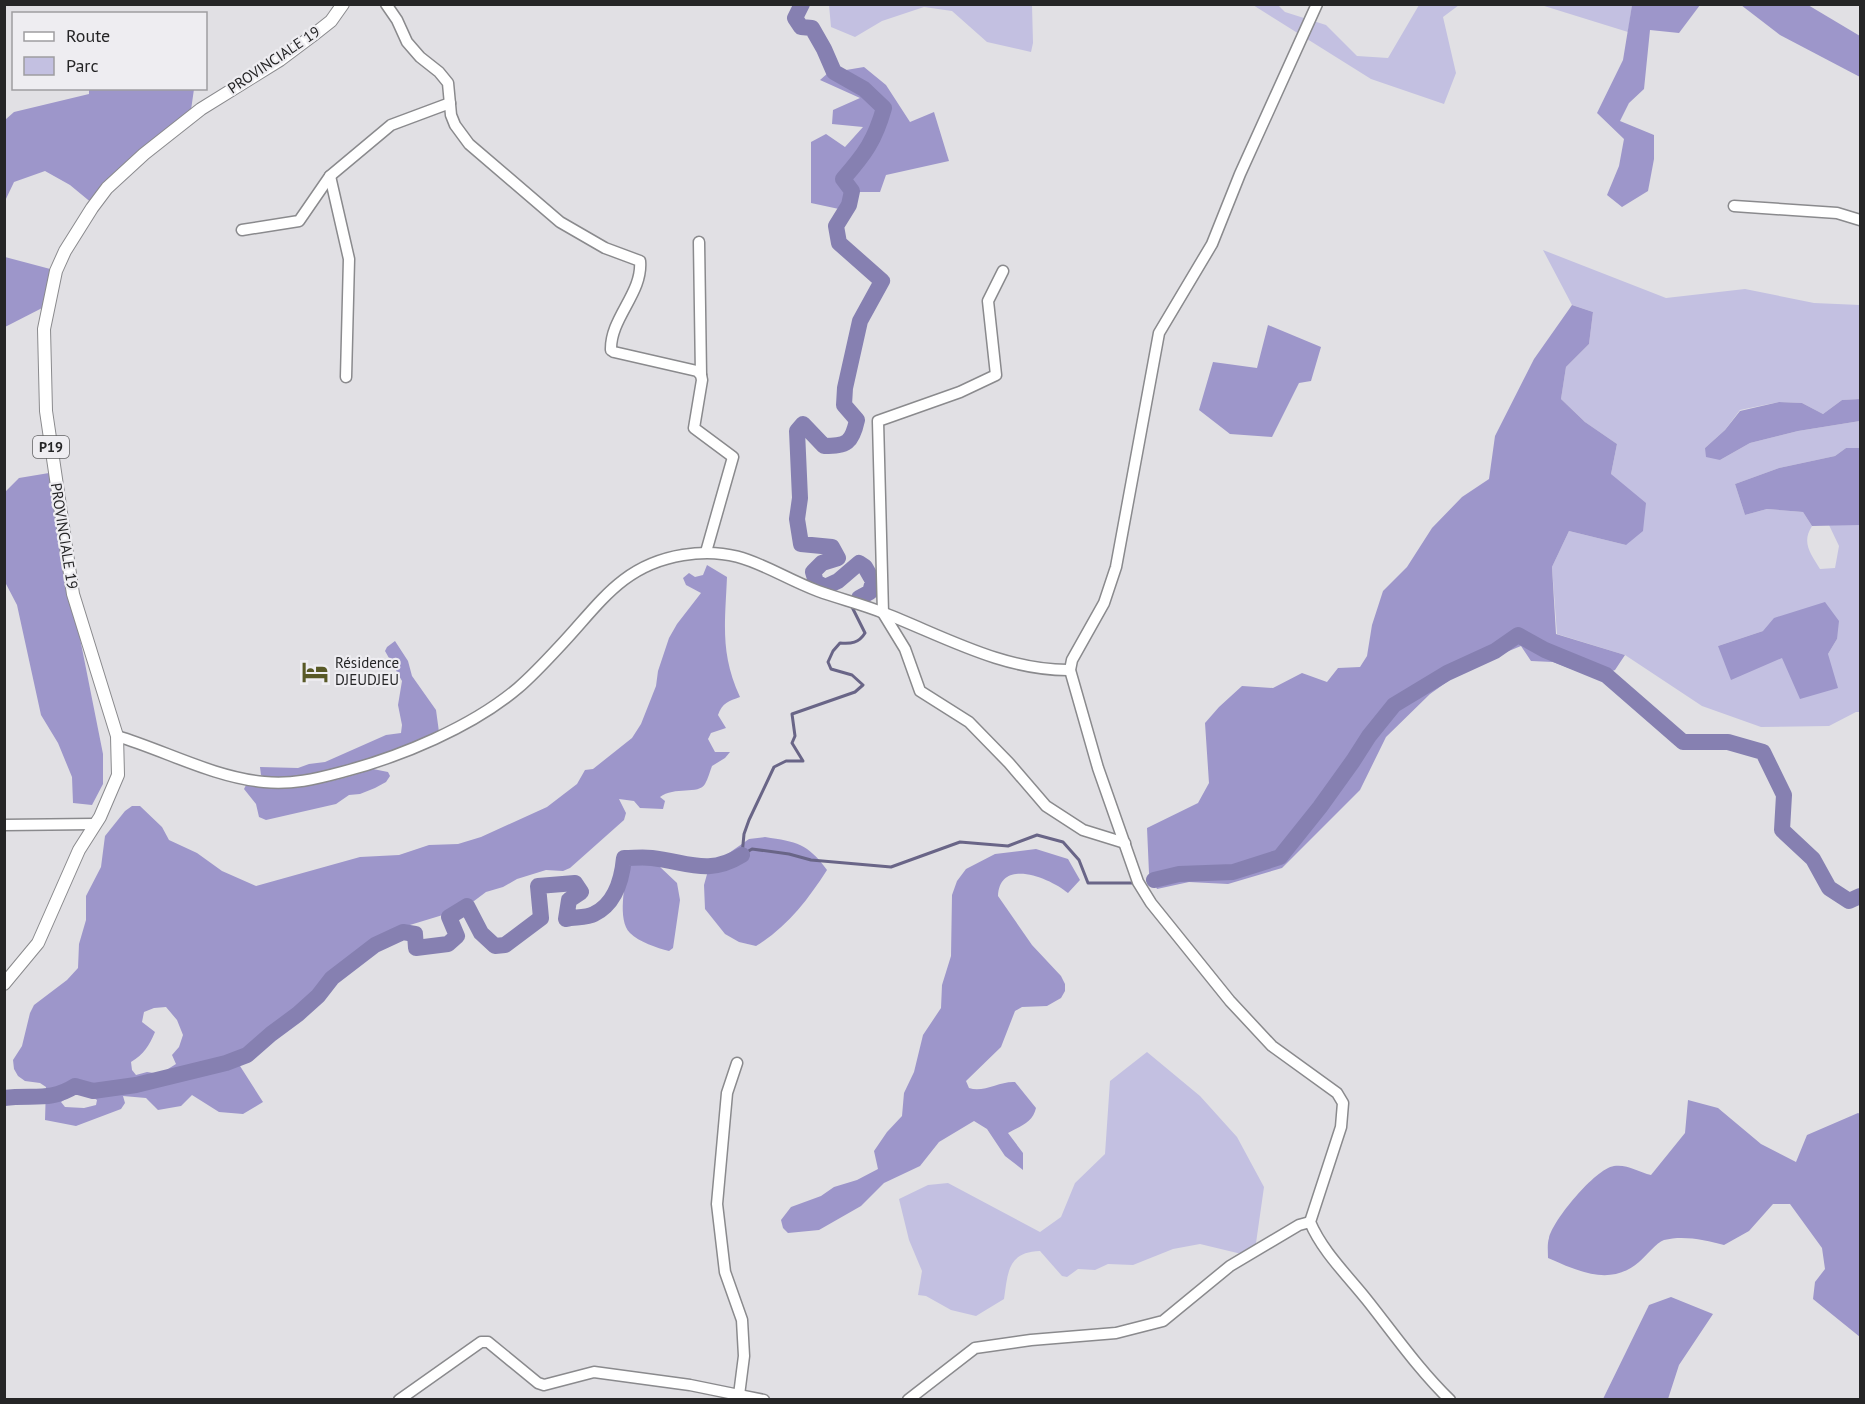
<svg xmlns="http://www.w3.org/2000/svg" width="1865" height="1404" viewBox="0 0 1865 1404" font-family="'PT Sans',sans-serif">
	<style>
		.green { fill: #c3c0e1; fill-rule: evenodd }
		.forest { fill: #9d96ca; fill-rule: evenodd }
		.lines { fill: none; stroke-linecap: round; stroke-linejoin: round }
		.stream { stroke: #696587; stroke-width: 3 }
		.river { stroke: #8680b1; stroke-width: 16 }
		.minor-casing { stroke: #8a8a8d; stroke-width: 13 }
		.major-casing { stroke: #8a8a8d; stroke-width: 14 }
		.minor { stroke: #fff; stroke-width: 10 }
		.major { stroke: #fff; stroke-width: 12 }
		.labels { text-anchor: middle; stroke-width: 4.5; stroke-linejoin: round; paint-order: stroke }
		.shield { fill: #eeedf1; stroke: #616163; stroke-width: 1.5 }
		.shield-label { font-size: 14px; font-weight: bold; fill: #252526 }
		.street-label { font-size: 15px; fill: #252526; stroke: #eeedf1 }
		.poi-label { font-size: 15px; fill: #252526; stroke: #eeedf1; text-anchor: start }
	</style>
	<rect width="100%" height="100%" fill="#e1e0e4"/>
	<!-- green -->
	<g class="green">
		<polygon points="829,5 1032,5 1033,43 1031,52 987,42 952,11 924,7 882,21 855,37 831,27"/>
		<polygon points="1253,5 1278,5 1285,12 1326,25 1357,56 1388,58 1419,5 1459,5 1443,17 1456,73 1444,104 1371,79"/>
		<polygon points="1541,5 1632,5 1628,32"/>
		<path d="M 1543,250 L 1666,298 L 1745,289 L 1814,303 L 1860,305 L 1860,399 L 1842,400 L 1823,414 L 1802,403 L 1779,402 L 1740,410 L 1725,430 L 1705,448 L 1720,460 L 1750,443 L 1798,431 L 1860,421 L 1860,448 L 1846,448 L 1835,456 L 1779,468 L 1735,484 L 1745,515 L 1767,509 L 1803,512 L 1812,526 C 1801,543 1811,554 1820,569 L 1835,568 L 1839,546 L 1829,525 L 1860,525 L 1860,712 L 1856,712 L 1829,726 L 1761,727 L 1702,706 L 1625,655 L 1557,634 L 1552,567 L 1569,531 L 1626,545 L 1611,474 L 1617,444 L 1585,422 L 1561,399 L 1566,367 L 1589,344 L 1593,312 L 1572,305 ZM 1763,631 L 1837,639 L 1828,654 L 1782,658 L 1718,646 Z"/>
		<path d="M 1147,1052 L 1200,1096 L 1237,1137 L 1264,1187 L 1254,1257 L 1200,1244 L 1173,1249 L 1133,1265 L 1108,1264 L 1095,1270 L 1078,1269 L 1067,1277 L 1062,1276 L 1040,1251 C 1007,1252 1008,1273 1004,1299 L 976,1316 L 951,1310 L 926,1296 L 918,1295 L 922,1271 L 909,1240 L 899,1199 L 928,1185 L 948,1183 L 1040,1232 L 1061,1217 L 1075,1183 L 1105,1154 L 1110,1081 Z"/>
	</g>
	<!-- forest -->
	<g class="forest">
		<polygon points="1632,5 1700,5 1679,33 1650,30 1644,89 1629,103 1620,121 1654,135 1654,159 1648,191 1622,207 1607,195 1619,166 1624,139 1597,113 1623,60"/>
		<polygon points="1741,5 1808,5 1860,36 1860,77 1780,35"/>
		<polygon points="864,67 886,85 910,122 934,112 949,161 886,175 880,192 859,192 853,212 811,203 811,142 826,134 845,147 863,127 832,124 833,110 860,98 820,80 828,73"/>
		<polygon points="89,89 194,89 190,117 93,204 70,185 45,171 14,182 5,201 5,120 14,112 89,94"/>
		<polygon points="5,257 54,270 46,306 5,327"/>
		<polygon points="1572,305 1593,312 1589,344 1566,367 1561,399 1585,422 1617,444 1611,474 1646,503 1643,531 1626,545 1569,531 1552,567 1556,634 1625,655 1615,670 1595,678 1553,662 1531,661 1521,646 1465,669 1430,694 1386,737 1360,790 1282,868 1228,884 1189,882 1157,889 1149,873 1147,828 1198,803 1209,783 1205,723 1219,707 1242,686 1273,688 1302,673 1327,682 1338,668 1360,667 1367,656 1372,625 1383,591 1407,567 1432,528 1462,497 1489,479 1495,436 1534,359"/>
		<polygon points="1268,325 1321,347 1311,381 1299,383 1272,437 1230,434 1199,410 1213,362 1257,368"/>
		<polygon points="1860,399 1860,421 1798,431 1750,443 1720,460 1706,457 1705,448 1725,430 1740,411 1779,402 1802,403 1823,414 1842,400"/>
		<polygon points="1846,448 1860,448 1860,525 1812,526 1803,512 1767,509 1745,515 1735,484 1779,468 1835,456"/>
		<polygon points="55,472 70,588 103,754 103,784 92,805 73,803 72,777 58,743 41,715 17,605 5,582 4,493 19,478"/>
		<path d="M 707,565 L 727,577 C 725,624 720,653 740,697 C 729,701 722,703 718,715 L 726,728 L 711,733 L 708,739 L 715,752 L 730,752 L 725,758 L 712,766 C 710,771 708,779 705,784 C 699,795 674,786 660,797 L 665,801 L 663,809 L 640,808 L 634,801 L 619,799 L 626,813 L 624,820 L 570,868 L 563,871 L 546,870 L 517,879 L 503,887 L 486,892 L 474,901 L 446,914 L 400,928 L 357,951 L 304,1003 L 243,1052 L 240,1066 L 263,1102 L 243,1114 L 219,1112 L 192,1095 L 181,1106 L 158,1110 L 146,1098 L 123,1096 L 125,1103 L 121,1109 L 76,1126 L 45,1120 L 46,1087 L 40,1083 L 25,1081 L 18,1076 L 14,1069 L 13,1060 L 22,1046 L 30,1013 L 34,1005 L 67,980 L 78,968 L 79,944 L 86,920 L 86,896 L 101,867 L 105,836 L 125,811 L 132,806 L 140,806 L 162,827 L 169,840 L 197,853 L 222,871 L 256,886 L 360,857 L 399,855 L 429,845 L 458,844 L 481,837 L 547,807 L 577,784 L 585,770 L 593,769 L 632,738 L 641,724 L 656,686 L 658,671 L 669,638 L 677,624 L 701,593 L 686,585 L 683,578 L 689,573 L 695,577 L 703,575 ZM 166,1007 L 177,1020 L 183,1035 L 179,1047 L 172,1055 L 176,1064 L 160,1074 L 147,1072 L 136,1075 L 132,1070 L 131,1062 C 144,1054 149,1046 155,1032 L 142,1022 L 144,1012 L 154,1008 ZM 75,1093 L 91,1096 L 97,1100 L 96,1105 L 84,1108 L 65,1107 L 61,1102 Z"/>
		<polygon points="1825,602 1839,621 1837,639 1828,654 1838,688 1800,699 1782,658 1731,680 1718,646 1763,631 1774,618"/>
		<polygon points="395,641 408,661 412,676 436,710 439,732 402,750 299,779 269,779 261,775 260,767 298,768 309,764 325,762 386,735 401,733 402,725 398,705 402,681 385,651 387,647"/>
		<path d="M 373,769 L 388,772 L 390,776 L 386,782 L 375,788 L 360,794 L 349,795 L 336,804 L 266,820 L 259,817 L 256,804 L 244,789 L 246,785 C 295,791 327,784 373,769 Z"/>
		<path d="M 765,837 C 797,842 807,843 827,870 C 807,901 787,927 756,946 L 739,942 L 725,934 L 705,909 L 704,885 L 709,867 L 749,839 Z"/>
		<path d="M 1036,849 L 1068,859 L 1080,880 L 1068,893 C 1050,878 1000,857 998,896 L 1032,945 L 1061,976 L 1065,984 L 1065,991 L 1061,998 L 1047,1006 L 1022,1007 L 1015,1011 L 1001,1047 L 966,1081 L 969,1088 C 984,1093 999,1081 1015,1082 L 1036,1108 C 1033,1122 1021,1126 1008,1133 L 1023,1153 L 1023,1170 L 1005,1156 L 987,1129 L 974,1121 L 939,1142 L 920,1166 L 884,1183 L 861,1206 L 819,1230 L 788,1233 L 783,1228 L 781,1220 L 791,1207 L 821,1196 L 834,1187 L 857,1180 L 878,1169 L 874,1151 L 887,1132 L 902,1116 L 904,1093 L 914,1072 L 923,1035 L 941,1008 L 942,985 L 951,956 L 952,895 L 957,881 L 966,869 L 995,854 Z"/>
		<path d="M 634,862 L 659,866 L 677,883 L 680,900 L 673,948 L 669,951 C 657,948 639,942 630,933 C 617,920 625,883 628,867 Z"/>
		<path d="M 1688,1100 L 1718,1108 L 1761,1144 L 1796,1162 L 1807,1135 L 1858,1113 L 1860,1114 L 1860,1337 L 1813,1299 L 1815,1282 L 1825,1269 L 1822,1248 L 1790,1204 L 1773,1204 L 1749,1231 L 1724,1245 C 1706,1240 1683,1235 1664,1240 C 1656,1243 1646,1256 1639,1262 C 1610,1287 1578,1271 1548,1258 C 1548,1252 1547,1244 1549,1238 C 1553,1220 1595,1169 1614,1166 C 1627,1164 1639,1172 1651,1175 L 1685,1133 Z"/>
		<polygon points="1671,1297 1713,1314 1679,1365 1668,1399 1603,1399 1649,1305"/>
	</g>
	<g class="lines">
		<!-- stream -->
		<g class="stream">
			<polyline points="742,855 752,849 789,854 811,860 891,867 960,842 1008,846 1037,835 1063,842 1079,860 1088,883 1136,883"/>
			<path d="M 742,855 L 744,834 L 749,820 L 774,767 L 786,761 L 803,761 L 792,743 L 795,736 L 792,714 L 855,692 L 863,685 L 852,675 L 831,669 L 828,662 L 833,651 L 840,643 C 851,644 859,643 865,633 L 852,607"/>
		</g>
		<!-- river -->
		<g class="river">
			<path d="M 802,4 L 795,18 L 801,27 L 812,28 L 824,49 L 834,72 L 864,89 L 884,108 C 875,140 865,154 843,179 L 852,191 L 849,205 L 836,226 L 839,243 L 882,281 L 860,321 L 845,388 L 844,405 L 857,420 C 852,443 847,446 824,446 L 803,424 L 797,431 L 800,498 L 797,519 L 801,544 L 832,547 L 838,558 L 822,563 L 813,572 L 816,582 L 825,587 L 838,581 L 859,563 L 865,567 L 873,581 L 870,592 L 859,598"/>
			<polyline points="1154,880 1179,874 1233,872 1280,857 1320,807 1353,761 1369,736 1394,705 1447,673 1495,651 1518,635 1545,650 1606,675 1683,742 1728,742 1763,752 1784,795 1782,830 1813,859 1829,888 1849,901 1860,896"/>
			<path d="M 4,1098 C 33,1094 50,1102 75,1086 L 93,1091 L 136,1085 L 226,1063 L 247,1055 L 271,1034 L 298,1014 L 318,996 L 332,978 L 375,945 L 403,932 L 415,934 L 416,948 L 448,944 L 457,936 L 449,917 L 467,906 L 481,933 L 495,946 L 505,945 L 541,918 L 538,886 L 575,883 L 581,892 L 569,900 L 566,919 C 574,917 587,918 594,914 C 615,904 622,879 624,858 C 634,858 643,857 652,858 C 688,862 708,876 742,855"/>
		</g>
		<!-- minor casing -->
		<g class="minor-casing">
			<g id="minor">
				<path d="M 386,4 L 397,20 L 407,42 L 420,57 L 439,72 L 448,83 L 451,115 L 455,125 L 469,144 L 560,222 L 605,248 L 640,261 C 643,293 610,318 611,350 L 614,352 L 697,371 L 701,375 L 702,380 L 694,428 L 733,457 L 706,552"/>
				<path d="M 1317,4 L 1240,174 L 1212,244 L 1159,333 L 1116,567 L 1104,603 L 1072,660 L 1070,670 L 1098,768 L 1138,882 L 1151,903 L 1230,1001 L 1272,1046 L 1337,1093 L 1343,1103 L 1341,1127 L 1310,1222 C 1322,1251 1348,1276 1367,1300 C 1394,1334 1419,1370 1450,1400"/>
				<polyline points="330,176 349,259 346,377"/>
				<polyline points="1734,206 1837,213 1860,220"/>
				<polyline points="242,230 299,221 330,176 391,125 450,103"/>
				<polyline points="699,242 701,375"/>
				<polyline points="1003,271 988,301 996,375 960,392 878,421 883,613 905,649 920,691 969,722 1009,763 1046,806 1083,830 1125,843"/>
				<path d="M 117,736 C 166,751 213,777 264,782 C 291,785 316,779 342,772 C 400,757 472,727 518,688 C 532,676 546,661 559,647 C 599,605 621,565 683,555 C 742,545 768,572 818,591 C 840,599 862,604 884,613 C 943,636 1004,671 1070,670"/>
				<polyline points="4,825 95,824"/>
				<polyline points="737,1399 739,1395 764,1400"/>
				<polyline points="399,1400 481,1342 488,1342 538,1383 544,1385 594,1372 690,1385 739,1395 744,1356 742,1320 725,1272 717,1204 727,1093 737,1063"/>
				<polyline points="908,1400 975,1348 1031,1340 1116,1333 1163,1321 1230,1266 1299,1225 1310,1222"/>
			</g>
		</g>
		<!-- major casing -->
		<g class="major-casing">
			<polyline id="major" points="4,984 38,943 79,850 100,817 118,775 117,736 73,594 46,411 44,329 56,271 65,251 92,208 107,188 144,154 201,109 280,60 312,36 331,21 343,4"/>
		</g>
		<!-- minor -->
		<use href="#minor" class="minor"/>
		<!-- major -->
		<use href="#major" class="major"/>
	</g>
	<!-- icons -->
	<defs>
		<g id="hotel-bare" transform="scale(2.07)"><path d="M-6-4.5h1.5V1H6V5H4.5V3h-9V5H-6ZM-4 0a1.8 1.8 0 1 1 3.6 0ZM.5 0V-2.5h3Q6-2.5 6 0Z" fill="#585926" stroke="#eeedf1" stroke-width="2.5" paint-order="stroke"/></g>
	</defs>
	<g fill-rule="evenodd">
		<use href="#hotel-bare" x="315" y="672"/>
	</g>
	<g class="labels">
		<!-- shield labels -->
		<rect class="shield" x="33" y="436" width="36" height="22" rx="4.5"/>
		<g class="shield-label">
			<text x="51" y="452">P19</text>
		</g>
		<!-- street labels -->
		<g class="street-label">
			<text transform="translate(274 60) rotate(-34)" y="5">PROVINCIALE 19</text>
			<text transform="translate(64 536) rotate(81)" y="5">PROVINCIALE 19</text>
		</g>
		<!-- poi labels -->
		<g class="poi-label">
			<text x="335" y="668">Résidence<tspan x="335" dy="17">DJEUDJEU</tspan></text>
		</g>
	</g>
	<!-- border -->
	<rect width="1865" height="1404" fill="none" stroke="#252526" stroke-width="12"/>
	<!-- legend -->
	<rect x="12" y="12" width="195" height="78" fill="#eeedf1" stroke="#9e9da0" stroke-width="1.5"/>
	<rect x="24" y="32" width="30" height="9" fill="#ffffff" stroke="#9e9da0" stroke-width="1.5"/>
	<text x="66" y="42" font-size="18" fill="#252526">Route</text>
	<rect x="24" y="57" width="30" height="18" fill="#c3c0e1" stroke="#9e9da0" stroke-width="1.5"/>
	<text x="66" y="72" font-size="18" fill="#252526">Parc</text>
</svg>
